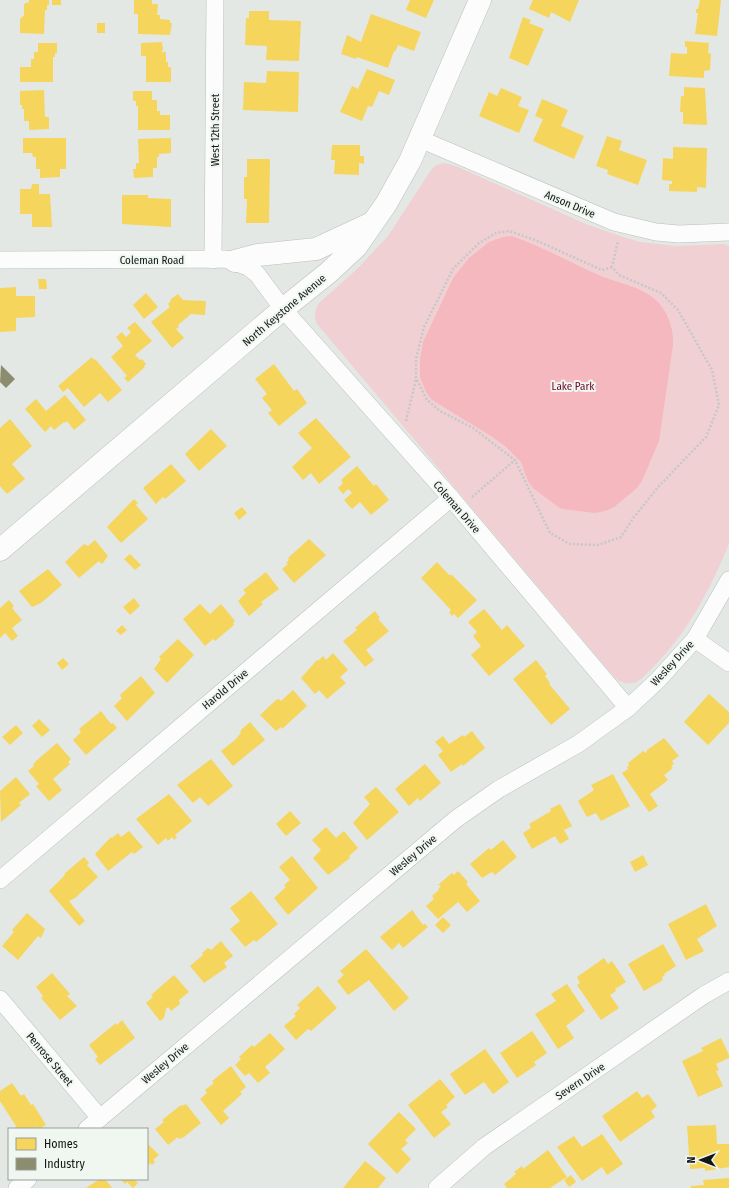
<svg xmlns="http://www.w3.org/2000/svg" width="729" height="1188" viewBox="0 0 729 1188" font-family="'Fira Sans Condensed',sans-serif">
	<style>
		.green { fill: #f1d0d3 }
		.water { fill: #f5b8bf }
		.homes { fill: #f6d55c }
		.industry { fill: #8c8c6e }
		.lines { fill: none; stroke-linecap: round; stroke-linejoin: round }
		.street-casing { stroke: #bbbfbc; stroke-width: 18 }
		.secondary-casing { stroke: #bbbfbc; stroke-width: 23 }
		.path { stroke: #c6c7c7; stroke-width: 2.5; stroke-dasharray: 2 2; stroke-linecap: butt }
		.street { stroke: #fbfcfb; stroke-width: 17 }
		.secondary { stroke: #fbfcfb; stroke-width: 22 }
		.labels { text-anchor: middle; stroke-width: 4; stroke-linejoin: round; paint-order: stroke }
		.street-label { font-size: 11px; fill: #131614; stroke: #f0f7f1 }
		.park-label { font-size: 11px; fill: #700628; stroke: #f0f7f1 }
	</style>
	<rect width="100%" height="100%" fill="#e3e8e5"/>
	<!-- green -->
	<path class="green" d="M 445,163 L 458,167 L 586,224 L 623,237 L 640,242 L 676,246 L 723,244 L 729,246 L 729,544 C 711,587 690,629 657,663 C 650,670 644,677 637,682 C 628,685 622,683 615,678 L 317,324 C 314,316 314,311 319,303 L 357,269 L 388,236 L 431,170 L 436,165 Z"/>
	<!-- water -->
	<path class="water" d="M 512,236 C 543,247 571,263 601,276 C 621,284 640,286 656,300 C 668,312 674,329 673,345 L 659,441 L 642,481 L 636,489 L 614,507 L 605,511 L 595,513 L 562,509 L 557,506 L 534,489 L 528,481 L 521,462 L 505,446 L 491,436 L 432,400 L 426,392 L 420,377 L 420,359 L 423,342 L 453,278 L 469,258 L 489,242 L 503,237 Z"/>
	<!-- homes -->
	<g class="homes">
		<polygon points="29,0 49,0 49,5 47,5 47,10 45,10 44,34 20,33 20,19 24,15 24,4 28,2 29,4"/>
		<rect x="52" y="0" width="9" height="5"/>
		<polygon points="134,0 152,0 152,4 158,4 157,15 160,15 160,19 170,20 170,23 172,23 170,35 138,34 138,14 134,14"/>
		<polygon points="410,0 434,0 426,18 406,10"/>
		<polygon points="533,0 579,0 570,22 551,12 549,18 529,9"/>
		<polygon points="700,0 721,0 717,36 695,34 698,13 696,13 696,9 698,9"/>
		<polygon points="249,11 269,11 269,20 301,21 299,61 266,60 267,46 245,45 246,18 249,18"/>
		<polygon points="371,14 421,32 414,51 398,45 395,52 394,51 388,68 357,57 356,59 341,54 347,35 361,42"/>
		<polygon points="523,17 531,20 529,23 544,29 528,66 509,58"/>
		<rect x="97" y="23" width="8" height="10"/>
		<polygon points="685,41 709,43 708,53 711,54 710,70 704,71 704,78 669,76 671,53 687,54 687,47 685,47"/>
		<polygon points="162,42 163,50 161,52 166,52 166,62 168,62 168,67 171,67 171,82 146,82 146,56 141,56 141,43"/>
		<polygon points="38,43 57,43 57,53 55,53 55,57 53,57 53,82 20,82 20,67 31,67 31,59 34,59 34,52 38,52"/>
		<polygon points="367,69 395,80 389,95 379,91 372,107 368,106 362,121 340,112 352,86 358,89"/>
		<polygon points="267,71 299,72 298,112 243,110 244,82 266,83"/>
		<polygon points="684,87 705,88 707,125 683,124 683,112 680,112 681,96 684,96"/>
		<polygon points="501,88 522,97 518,106 529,110 519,133 479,116 489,92 497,96"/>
		<polygon points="44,90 45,117 49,117 49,129 29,130 29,121 24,121 24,109 22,109 22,105 20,105 20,91"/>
		<polygon points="133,91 152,91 152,100 157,100 157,111 160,111 160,115 170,115 170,130 138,130 138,106 136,106 136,101 133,101"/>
		<polygon points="542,99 568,110 561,126 584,136 574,159 533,141 543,119 535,116"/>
		<polygon points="607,136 622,141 619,150 647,160 638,185 607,174 608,170 596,166"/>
		<polygon points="23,138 66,138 66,169 60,169 60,177 40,178 40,169 36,169 36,157 33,157 32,153 23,153"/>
		<polygon points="171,138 171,153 159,154 159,157 157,157 157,168 153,168 153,177 134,178 133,169 136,169 136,163 139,163 138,139"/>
		<polygon points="332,145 360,145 360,156 364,156 364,164 359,163 359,175 334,174 335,160 331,160"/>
		<polygon points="673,147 707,148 706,188 697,187 697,192 669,191 669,184 672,184 672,181 662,180 663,158 673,159"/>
		<polygon points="247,159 270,159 269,223 246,223 247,199 244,199 244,177 247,177"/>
		<polygon points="32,184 39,184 39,194 50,194 52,227 32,227 32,214 20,214 20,189 31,189"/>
		<polygon points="122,195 148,195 148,198 171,199 171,227 122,224"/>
		<polygon points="38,279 46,279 47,289 39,289"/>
		<polygon points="16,287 16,296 35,296 35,317 16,318 16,331 0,332 0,288"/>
		<polygon points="146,293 158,307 144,319 133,305"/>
		<polygon points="178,294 183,300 206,301 205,315 191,314 178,325 179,327 176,329 184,338 172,348 151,322 170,307 168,304 171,301 170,300"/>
		<polygon points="135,322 152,341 135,355 140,360 142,359 146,364 144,366 145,367 128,382 124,378 127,376 111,357 123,346 116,337 122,332 126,337 131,332 127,328"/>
		<polygon points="92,357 94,360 95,359 122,390 108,402 100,393 84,407 68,388 63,392 58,386"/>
		<polygon points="274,364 294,391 297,389 307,403 279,426 268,413 272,410 262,398 267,394 255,379"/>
		<polygon points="65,395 86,420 74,430 67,421 65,423 64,422 54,430 51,426 45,432 25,409 36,399 46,411"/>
		<polygon points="316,418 351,457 319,484 311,473 303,480 292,467 312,448 298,433"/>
		<polygon points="10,419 32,446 12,464 25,479 7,494 0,486 0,428"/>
		<polygon points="211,429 227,446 199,471 185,454"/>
		<polygon points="171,464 186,481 165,499 163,497 156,504 143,488"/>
		<polygon points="357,466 374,486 376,484 389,500 371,515 360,502 352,509 344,500 352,493 348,489 343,494 338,488 343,483 341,480"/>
		<polygon points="134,499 138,503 136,505 148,519 121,543 107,527"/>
		<polygon points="242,507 247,513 239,520 234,513"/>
		<polygon points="309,539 326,555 294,583 282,569 288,564 286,563 289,560 288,558"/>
		<polygon points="95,540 108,556 102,564 99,561 79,578 65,562 84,544 88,546"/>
		<polygon points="130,554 141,565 135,570 124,559"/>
		<polygon points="437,562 449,575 452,575 477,600 458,618 454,614 452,616 449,612 451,610 421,578"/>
		<polygon points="48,569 62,585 41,603 32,607 19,591"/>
		<polygon points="266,572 279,589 261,602 263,604 249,616 238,601 246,593 243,590"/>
		<polygon points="134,598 140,606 130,615 123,607"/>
		<polygon points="9,600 14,606 12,608 22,620 12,628 18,636 12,641 5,633 0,638 0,608"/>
		<polygon points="200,604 210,614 221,604 235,621 233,623 234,625 215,641 213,639 205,646 183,619"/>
		<polygon points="484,609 502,630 507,625 525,646 489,676 471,655 481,646 473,636 477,632 468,622"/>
		<polygon points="375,611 380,618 378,619 389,631 366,650 374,660 365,667 343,641 357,630 355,628"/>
		<polygon points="122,625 127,630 121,635 116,631"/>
		<polygon points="178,639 194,655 167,683 154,669 161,659 159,657"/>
		<polygon points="333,653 348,670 340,677 346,683 327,699 319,690 315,694 301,678 317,660 318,661 323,656 326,660"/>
		<polygon points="63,658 69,664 62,670 57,663"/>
		<polygon points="536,660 547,674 545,676 550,683 549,684 570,709 551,725 513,679"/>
		<polygon points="141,676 155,693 127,721 114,706 122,698 120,695"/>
		<polygon points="293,690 307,706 282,729 281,727 276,731 260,715 276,700 279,699 281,701"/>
		<polygon points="709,694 729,712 729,723 708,745 684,722"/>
		<polygon points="101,711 111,724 113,723 117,728 86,755 73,740 81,732 79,729"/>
		<polygon points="39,719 50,730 42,737 32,726"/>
		<polygon points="250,722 265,740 233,766 221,751 235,740 240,734 241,730"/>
		<polygon points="16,725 23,733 10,745 2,737"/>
		<polygon points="472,731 485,748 463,766 462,764 451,772 438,755 443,751 435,742 443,736 449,744 463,735 464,737"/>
		<polygon points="664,738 679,756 672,761 674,764 671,766 673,768 664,775 668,780 650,794 658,806 649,812 622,773 628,769 627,767 629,765 628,763 643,751 646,753 647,750"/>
		<polygon points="57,743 71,759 68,762 70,764 53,779 62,790 49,801 36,786 39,784 28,771 34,766 33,765 36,761"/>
		<polygon points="211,759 233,786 208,806 200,797 193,803 177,785"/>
		<polygon points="425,764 441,783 420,801 418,798 409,806 395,789"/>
		<polygon points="613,774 630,806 601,821 596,813 587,817 578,801 594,790 591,785"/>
		<polygon points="16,777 30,794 19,803 21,805 1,822 0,791"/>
		<polygon points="376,787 399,812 367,840 353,823 370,804 364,797"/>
		<polygon points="169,794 192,821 175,835 177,837 174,840 172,837 168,841 166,838 158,845 136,819"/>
		<polygon points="560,804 572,826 564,830 569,839 560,844 555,836 532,849 523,833 531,828 529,824 551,811 550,809"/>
		<polygon points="290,811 301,823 286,836 276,824"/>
		<polygon points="326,827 336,838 344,831 358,848 349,856 350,858 328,875 313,858 321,850 312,840"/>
		<polygon points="129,831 143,847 134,854 132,852 108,871 95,854 111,837 112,838 118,833 121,837"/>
		<polygon points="503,840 517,857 495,875 492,872 482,878 470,864 489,848 491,850"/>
		<polygon points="643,855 648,865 635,872 630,862"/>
		<polygon points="292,856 318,888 288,915 274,898 286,887 284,885 290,880 279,867"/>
		<polygon points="84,857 89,863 87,865 98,877 75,898 69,901 85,921 79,926 49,891 65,875 64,874"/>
		<polygon points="458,871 468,882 466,884 480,901 467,912 458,902 438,919 426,906 434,899 432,896 439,890 438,889 441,886 438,885 452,873 454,875"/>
		<polygon points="251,891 278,924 256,942 254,940 245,947 230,929 240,921 230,908"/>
		<polygon points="706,904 717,926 697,939 704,951 686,960 668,924"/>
		<polygon points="412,910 423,925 425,924 428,927 403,948 399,943 392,950 380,937"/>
		<polygon points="27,913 45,929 41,938 38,936 18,960 2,946 14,932 12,930"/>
		<polygon points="443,917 451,925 443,933 435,925"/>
		<polygon points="221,941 233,956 224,963 227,967 204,983 190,966 203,955 202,953 208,948 211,950"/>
		<polygon points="663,944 676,966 664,974 665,975 662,977 663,980 644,991 628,964"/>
		<polygon points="366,949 409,998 394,1011 369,980 348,995 337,981 344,975 340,971"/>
		<polygon points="604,958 608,964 612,961 626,982 615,989 616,991 610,995 619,1008 601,1020 577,985 580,983 577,977"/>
		<polygon points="52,973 70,994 67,996 77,1006 60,1020 41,998 43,996 36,987"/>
		<polygon points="174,975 189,992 179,1000 180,1004 171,1011 168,1007 166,1009 164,1018 160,1021 146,1003 153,997 151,995"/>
		<polygon points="567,984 585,1011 566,1026 574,1038 558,1049 535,1014 556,1001 551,994"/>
		<polygon points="318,986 337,1008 311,1031 308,1029 296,1040 284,1026 296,1016 294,1014 300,1008 297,1005"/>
		<polygon points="122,1020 135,1038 100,1065 95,1059 98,1057 89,1045 116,1023 117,1025"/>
		<polygon points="532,1031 547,1053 534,1062 536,1065 517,1078 500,1053"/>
		<polygon points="270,1033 285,1049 265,1067 270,1073 258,1083 249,1073 245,1076 235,1065 241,1059 239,1057 252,1045 254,1047"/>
		<polygon points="721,1038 729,1055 729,1058 716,1064 719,1070 716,1071 723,1086 698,1097 682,1061 703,1051 701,1048"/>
		<polygon points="485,1049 509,1082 493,1094 484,1082 465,1095 450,1074"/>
		<polygon points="231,1066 246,1087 240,1092 242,1094 223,1111 229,1118 221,1125 200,1099 207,1093 205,1090 214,1083 212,1081"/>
		<polygon points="440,1079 455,1097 446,1105 448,1107 441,1112 451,1124 434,1138 408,1105"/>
		<polygon points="12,1083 21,1096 24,1094 31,1105 33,1104 46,1125 39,1129 36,1127 34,1129 15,1129 16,1126 0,1101 0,1091"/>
		<polygon points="637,1091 642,1098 648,1094 657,1106 651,1111 655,1117 620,1142 602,1116"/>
		<polygon points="186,1104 201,1123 184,1137 179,1139 178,1137 168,1145 155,1129 164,1122 162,1120 181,1105 182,1106"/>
		<polygon points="399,1112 416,1129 405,1140 408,1143 401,1149 411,1159 397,1174 368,1144"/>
		<polygon points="716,1125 717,1144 729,1144 729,1167 705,1171 705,1168 690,1169 687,1126"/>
		<polygon points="602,1134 623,1164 607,1175 602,1167 582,1181 557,1147 574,1136 582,1147"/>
		<polygon points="147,1139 149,1141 147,1143 159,1155 153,1160 155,1162 152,1165 150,1163 147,1166"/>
		<polygon points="548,1150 567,1177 550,1188 507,1188 504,1184 516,1174 514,1172 522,1166 523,1169"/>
		<polygon points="365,1161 386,1178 378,1188 343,1188"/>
		<polygon points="571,1175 576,1182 569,1187 564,1180"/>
		<polygon points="729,1178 729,1188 691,1188 691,1186 704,1185 703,1180"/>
		<polygon points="100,1179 105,1179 112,1188 86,1188"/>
		<polygon points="120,1179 134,1179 138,1183 133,1188 127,1182 125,1184"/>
	</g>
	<!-- industry -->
	<polygon class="industry" points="1,365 15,379 6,388 0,382"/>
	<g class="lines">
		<!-- street casing -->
		<g class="street-casing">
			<g id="street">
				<polyline points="420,139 614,222 656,232 679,234 729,232"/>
				<polyline points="0,260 226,259 248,267 257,274 283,309 451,498 628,708"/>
				<polyline points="213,260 215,0"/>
				<polyline points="695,639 729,663"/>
				<polyline points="0,880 451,498"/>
				<polyline points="0,999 100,1118"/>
				<polyline points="87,1129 456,819 499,789 578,744 628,708 658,680 695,639 729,580"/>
				<polyline points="17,1188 28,1179"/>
				<polyline points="437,1188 484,1147 704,995 729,981"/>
			</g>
		</g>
		<!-- secondary casing -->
		<g class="secondary-casing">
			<g id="secondary">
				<polyline points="235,261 258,255 316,249 370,224"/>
				<polyline points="0,550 283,309 328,273 356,247 386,204 410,161 480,0"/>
			</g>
		</g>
		<!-- path -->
		<g class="path">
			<polyline points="612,267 602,270 535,240 509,231 496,233 479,243 453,269 424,327 416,359 416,378 427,400 440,411 473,428 515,460 550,533 570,544 598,545 621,537 634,517 659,486 706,437 719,405 712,370 678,310 661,293 619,275 612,267 618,241"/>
			<polyline points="406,421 416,379"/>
			<polyline points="472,497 515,460"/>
		</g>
		<!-- street -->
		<use href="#street" class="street"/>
		<!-- secondary -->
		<use href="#secondary" class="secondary"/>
	</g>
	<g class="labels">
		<!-- street labels -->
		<g class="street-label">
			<text transform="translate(215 130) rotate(-90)" y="4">West 12th Street</text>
			<text transform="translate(570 204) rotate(23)" y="4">Anson Drive</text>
			<text x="152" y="264">Coleman Road</text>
			<text transform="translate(284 310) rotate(-40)" y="4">North Keystone Avenue</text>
			<text transform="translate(457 507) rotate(49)" y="4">Coleman Drive</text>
			<text transform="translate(672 663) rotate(-47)" y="4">Wesley Drive</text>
			<text transform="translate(225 689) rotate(-40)" y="4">Harold Drive</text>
			<text transform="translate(413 855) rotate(-40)" y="4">Wesley Drive</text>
			<text transform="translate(50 1059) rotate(50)" y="4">Penrose Street</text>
			<text transform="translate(165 1063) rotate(-40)" y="4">Wesley Drive</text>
			<text transform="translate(580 1081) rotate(-34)" y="4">Severn Drive</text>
		</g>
		<!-- park labels -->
		<g class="park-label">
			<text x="573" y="390">Lake Park</text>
		</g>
	</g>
	<!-- legend -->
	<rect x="8" y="1128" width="140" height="52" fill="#f0f7f1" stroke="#989d99"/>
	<rect x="16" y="1138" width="20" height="12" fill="#f6d55c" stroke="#989d99"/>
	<text x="44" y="1148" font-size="12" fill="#131614">Homes</text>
	<rect x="16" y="1158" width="20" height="12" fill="#8c8c6e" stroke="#989d99"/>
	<text x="44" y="1168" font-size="12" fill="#131614">Industry</text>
	<!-- north arrow -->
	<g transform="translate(701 1160) rotate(270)" stroke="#f0f7f1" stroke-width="3" paint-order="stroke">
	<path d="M0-3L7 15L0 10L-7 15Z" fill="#131614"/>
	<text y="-6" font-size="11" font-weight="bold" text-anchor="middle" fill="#131614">N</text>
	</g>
</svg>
